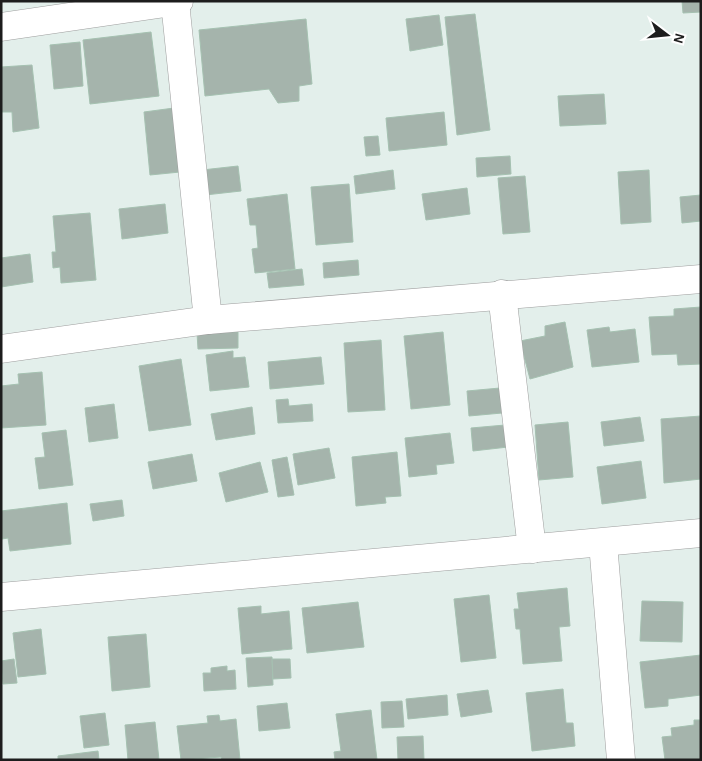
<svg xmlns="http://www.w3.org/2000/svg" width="702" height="761" viewBox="0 0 702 761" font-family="'Alegreya Sans',sans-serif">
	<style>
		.building { fill: #a5b4ac; stroke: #a5c1b1 }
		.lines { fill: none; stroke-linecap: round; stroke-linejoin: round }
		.minor-casing { stroke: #9e9e9e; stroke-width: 29 }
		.minor { stroke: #fff; stroke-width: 28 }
	</style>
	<rect width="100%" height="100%" fill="#e3efeb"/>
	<!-- building -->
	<g class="building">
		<polygon points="682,1 701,1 701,12 683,13"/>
		<polygon points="475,14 490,130 457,135 445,17"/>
		<polygon points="439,15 443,45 410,51 406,19"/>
		<polygon points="306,19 312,84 299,86 299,101 278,103 269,89 205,96 199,30"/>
		<polygon points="151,32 159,96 90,104 83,40"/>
		<polygon points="80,42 83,86 54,89 50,45"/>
		<polygon points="32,65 39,128 13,132 12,112 1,112 1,67"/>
		<polygon points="604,94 606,124 560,126 558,96"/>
		<polygon points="174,108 180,172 150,175 144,112"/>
		<polygon points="444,112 447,145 389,151 386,118"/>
		<polygon points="378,136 380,155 366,156 364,137"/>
		<polygon points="510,156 511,174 477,177 476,158"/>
		<polygon points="238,166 241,191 205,195 202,170"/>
		<polygon points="393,170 395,189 356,194 354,176"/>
		<polygon points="649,170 651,222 621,224 618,172"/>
		<polygon points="525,176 530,232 503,234 498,178"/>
		<polygon points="349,184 353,242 316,245 311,187"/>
		<polygon points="467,188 470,214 426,220 422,194"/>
		<polygon points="287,194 295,269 255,273 252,249 258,248 256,225 250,225 247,199"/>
		<polygon points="701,195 701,221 682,223 680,197"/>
		<polygon points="165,204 168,233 122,239 119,209"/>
		<polygon points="90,213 96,280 61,283 60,267 53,268 52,252 56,252 53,216"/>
		<polygon points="30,254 33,282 1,287 1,258"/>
		<polygon points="358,260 359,275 324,278 323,263"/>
		<polygon points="302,269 304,285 269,288 267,273"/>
		<polygon points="701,307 701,364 678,365 677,354 652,355 649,317 674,316 674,309"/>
		<polygon points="565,322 573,367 530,379 520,341 545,336 545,326"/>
		<polygon points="609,327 610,332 635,329 639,362 592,367 587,330"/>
		<polygon points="238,332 238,348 198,349 197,333"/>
		<polygon points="443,332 450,405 411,409 404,336"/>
		<polygon points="381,340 385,410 348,412 344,343"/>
		<polygon points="233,351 233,358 245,357 249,387 210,391 206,355"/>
		<polygon points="321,357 324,384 270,389 268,362"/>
		<polygon points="181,359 191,425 149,431 139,366"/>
		<polygon points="42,372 46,425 1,428 1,386 19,384 18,374"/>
		<polygon points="500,388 502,413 469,416 467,391"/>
		<polygon points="288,399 289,406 312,404 313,421 278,423 276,400"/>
		<polygon points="114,404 118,438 89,442 85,408"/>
		<polygon points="252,407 255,434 216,440 211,414"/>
		<polygon points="701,416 701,479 664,483 661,419"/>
		<polygon points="640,417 644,441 604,446 601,422"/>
		<polygon points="568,422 573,477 539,480 535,425"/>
		<polygon points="505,425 508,447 473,451 471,428"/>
		<polygon points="66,430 73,485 39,489 35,458 45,457 42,433"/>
		<polygon points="450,433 454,463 436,465 437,474 409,477 405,438"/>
		<polygon points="329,448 335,478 298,485 293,454"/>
		<polygon points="397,452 401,496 385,497 386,503 356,506 352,457"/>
		<polygon points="192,454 197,481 153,489 148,462"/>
		<polygon points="287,457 294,495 278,497 272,460"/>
		<polygon points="641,461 646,498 602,504 597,467"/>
		<polygon points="260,462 268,492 226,502 219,473"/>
		<polygon points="122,500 124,516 93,521 90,504"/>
		<polygon points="67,503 71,544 10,551 8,538 2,539 1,511"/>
		<polygon points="567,588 570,626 559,627 562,661 523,664 520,629 516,629 514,609 519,609 517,593"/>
		<polygon points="489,595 496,658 461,662 454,599"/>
		<polygon points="642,601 683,602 682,642 640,641"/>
		<polygon points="358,602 364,647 307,653 302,608"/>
		<polygon points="261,606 261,614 289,611 292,649 242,654 238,608"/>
		<polygon points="41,629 46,674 18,677 13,633"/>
		<polygon points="146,634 150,687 112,691 108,637"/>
		<polygon points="701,655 701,695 668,699 668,706 645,708 640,662"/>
		<polygon points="272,657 273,685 248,687 246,658"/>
		<polygon points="14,659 17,683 3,684 1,661"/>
		<polygon points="272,659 290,659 291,678 273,679"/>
		<polygon points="227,666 227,671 235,670 236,689 204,691 203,673 211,673 211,668"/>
		<polygon points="563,689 566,723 573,723 575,746 532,751 526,693"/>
		<polygon points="488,690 492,712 461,717 457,694"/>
		<polygon points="447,695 448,715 408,719 406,699"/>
		<polygon points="402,701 404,727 382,728 381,702"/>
		<polygon points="287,703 290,728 259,731 257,706"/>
		<polygon points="371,710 377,760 335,760 334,752 341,751 336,714"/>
		<polygon points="105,713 109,745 84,748 80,716"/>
		<polygon points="219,715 220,721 236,719 240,760 222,760 221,757 181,760 177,726 208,723 207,716"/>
		<polygon points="694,720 701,720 701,760 665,760 662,737 672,736 671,728 694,725"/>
		<polygon points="155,722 159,760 128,760 125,725"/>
		<polygon points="423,736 424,760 398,760 397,737"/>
		<polygon points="98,751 99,760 58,760 58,756"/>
	</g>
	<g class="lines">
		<!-- minor casing -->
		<g class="minor-casing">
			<g id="minor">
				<polyline points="175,2 208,320"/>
				<polyline points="1,27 179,1"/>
				<polyline points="502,294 532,549"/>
				<polyline points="1,349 208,320 701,279"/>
				<polyline points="603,543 621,760"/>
				<polyline points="1,597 701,533"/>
			</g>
		</g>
		<!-- minor -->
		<use href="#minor" class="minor"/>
	</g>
	<!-- border -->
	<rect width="702" height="761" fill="none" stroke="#1d1d1d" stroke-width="5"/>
	<!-- north arrow -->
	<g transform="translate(667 35) rotate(106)" stroke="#ffffff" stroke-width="4" paint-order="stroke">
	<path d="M0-4L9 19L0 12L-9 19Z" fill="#1d1d1d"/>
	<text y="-8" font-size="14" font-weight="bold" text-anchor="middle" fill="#1d1d1d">N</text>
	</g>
</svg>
